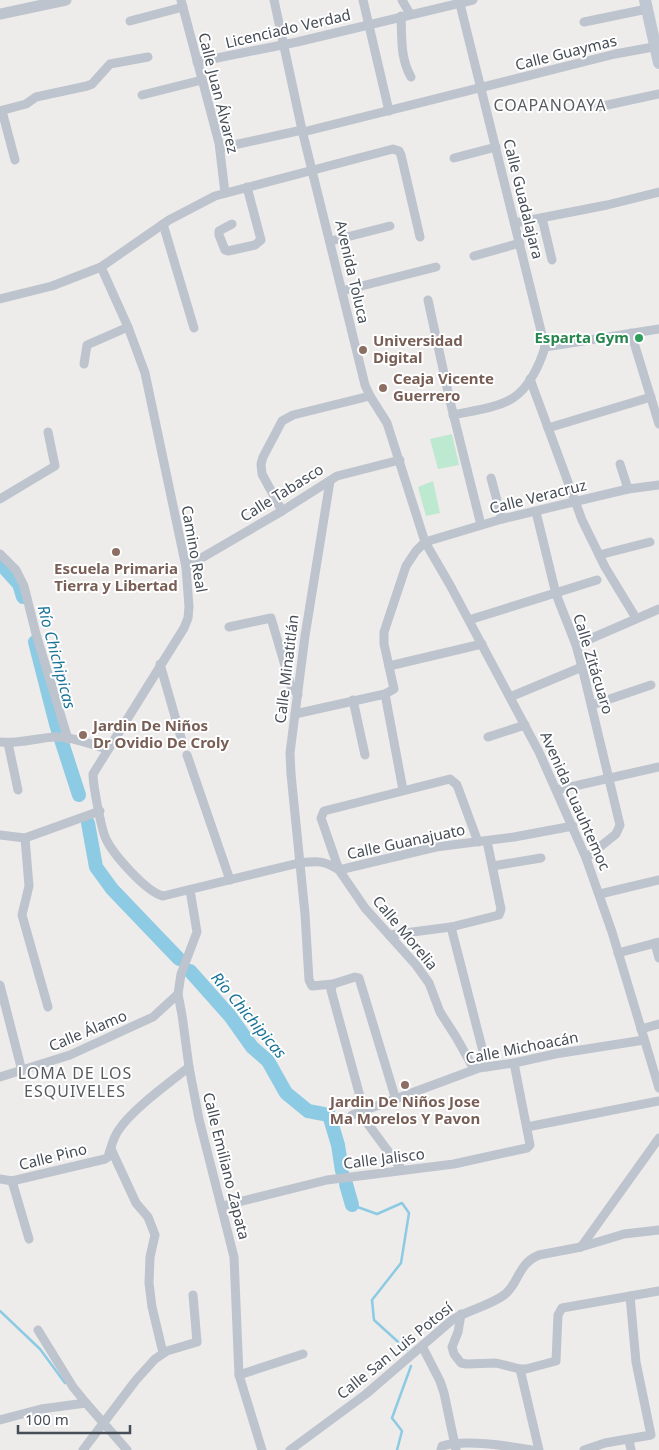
<svg xmlns="http://www.w3.org/2000/svg" width="659" height="1450" viewBox="0 0 659 1450" font-family="'Noto Sans',sans-serif">
	<style>
		.green { fill: #bce9d0 }
		.lines { fill: none; stroke-linecap: round; stroke-linejoin: round }
		.stream { stroke: #8ccbe3; stroke-width: 2.5 }
		.river { stroke: #8ccbe3; stroke-width: 14 }
		.minor { stroke: #bdc4cd; stroke-width: 9 }
		.tertiary { stroke: #bdc4cd; stroke-width: 11 }
		.secondary { stroke: #bfc7d3; stroke-width: 12 }
		.leisure-dot { fill: #2e9e5b; stroke: #fff; stroke-width: 2 }
		.education-dot { fill: #8d6e63; stroke: #fff; stroke-width: 2 }
		.labels { text-anchor: middle; stroke-width: 4; stroke-linejoin: round; paint-order: stroke }
		.street-label { font-size: 15px; fill: #454d56; stroke: #fff }
		.leisure-label { font-size: 15px; font-weight: bold; fill: #27864d; stroke: #fff; text-anchor: end }
		.education-label { font-size: 15px; font-weight: bold; fill: #785e54; stroke: #fff; text-anchor: start }
		.neighbourhood-label { font-size: 16px; letter-spacing: 1px; fill: #585b5f; stroke: #fff }
		.water-label { font-size: 16px; font-style: italic; fill: #187497; stroke: #fff }
	</style>
	<rect width="100%" height="100%" fill="#eeebeb"/>
	<!-- green -->
	<g class="green">
		<polygon points="452,434 459,465 438,469 430,439"/>
		<polygon points="433,481 440,513 426,516 418,487"/>
	</g>
	<g class="lines">
		<!-- stream -->
		<g class="stream">
			<polyline points="352,1205 377,1214 402,1203 409,1213 401,1263 372,1300 374,1320 407,1350"/>
			<polyline points="0,1311 40,1349 65,1383"/>
			<polyline points="397,1450 402,1431 392,1418 411,1366"/>
		</g>
		<!-- river -->
		<g class="river">
			<polyline points="0,563 19,584 23,597"/>
			<polyline points="35,642 56,724 79,795"/>
			<polyline points="88,823 96,867 112,889 179,959"/>
			<polyline points="190,971 230,1016 252,1047 268,1061 286,1093 308,1111 329,1115 338,1145 342,1171"/>
			<polyline points="346,1184 352,1205"/>
		</g>
		<!-- minor -->
		<g class="minor">
			<polyline points="181,0 219,143 225,193"/>
			<polyline points="274,0 302,130 365,385 370,396 387,423 425,542 450,585 539,752 586,858 612,932 659,1088"/>
			<polyline points="363,0 389,111"/>
			<polyline points="402,0 410,14"/>
			<polyline points="459,0 545,347"/>
			<path d="M 401,16 C 402,37 400,58 411,77"/>
			<polyline points="130,21 183,7"/>
			<polyline points="584,22 647,9"/>
			<polyline points="197,62 297,42 473,0"/>
			<polyline points="142,95 202,80"/>
			<polyline points="598,107 659,94"/>
			<polyline points="0,111 26,104 36,97 87,86 92,84 110,64 148,57"/>
			<polyline points="2,111 15,160"/>
			<polyline points="303,132 615,54 659,46"/>
			<polyline points="220,148 302,130"/>
			<polyline points="454,158 496,147"/>
			<polyline points="542,218 552,260"/>
			<polyline points="515,223 607,205 659,192"/>
			<polyline points="163,224 194,328"/>
			<polyline points="232,224 219,231 219,235 225,250 228,251 255,245 261,240 247,187"/>
			<polyline points="331,241 390,226"/>
			<polyline points="474,256 520,243"/>
			<path d="M 101,267 L 128,327 L 145,373 L 186,567 L 189,607 L 188,618 L 184,628 L 93,774 C 93,784 101,829 106,839 C 113,854 146,892 163,896 L 299,863 C 318,861 323,860 339,870 L 436,847 L 514,837 L 573,826"/>
			<polyline points="342,291 436,267"/>
			<polyline points="0,299 52,286 101,267 169,220 215,196 393,149 399,151 401,155 420,237"/>
			<polyline points="428,300 450,401 481,525"/>
			<polyline points="631,333 659,424"/>
			<polyline points="545,347 659,329"/>
			<polyline points="84,364 87,345 128,327"/>
			<polyline points="530,379 582,520 605,567 636,618"/>
			<path d="M 453,415 C 471,411 498,408 513,398 C 529,388 540,364 545,347"/>
			<polyline points="548,428 651,397"/>
			<polyline points="620,464 628,489"/>
			<polyline points="491,478 502,519"/>
			<polyline points="330,481 305,636 290,753 291,774 305,914 309,980 312,986 333,984 355,977 359,978 396,1100"/>
			<polyline points="0,499 55,466 48,432"/>
			<polyline points="282,511 262,474 261,464 263,457 282,421 293,415 370,396"/>
			<polyline points="536,512 556,594 576,645 582,667 620,825 616,834 586,858"/>
			<polyline points="0,554 16,570 24,586 36,634 68,739"/>
			<polyline points="599,555 650,542"/>
			<polyline points="186,567 282,511 337,476 400,460"/>
			<polyline points="469,620 597,580"/>
			<polyline points="229,627 271,618 291,686 298,695"/>
			<polyline points="576,645 659,609"/>
			<polyline points="160,664 182,741"/>
			<polyline points="389,666 482,644"/>
			<polyline points="385,694 403,790"/>
			<polyline points="510,697 582,667"/>
			<polyline points="353,700 365,755"/>
			<polyline points="592,705 651,685"/>
			<polyline points="295,714 385,694 394,689 384,644 384,632 406,566 416,551 425,542 502,519 628,489 659,485"/>
			<polyline points="488,737 525,725"/>
			<path d="M 0,742 C 18,744 36,738 55,737 C 72,736 92,745 108,749"/>
			<polyline points="8,743 18,790"/>
			<polyline points="187,755 230,880"/>
			<polyline points="557,790 659,767"/>
			<polyline points="0,835 25,838 100,811"/>
			<polyline points="25,838 29,886 22,915 48,1007"/>
			<polyline points="493,866 541,858"/>
			<polyline points="190,890 197,932 181,974 178,994 182,1015 189,1067 199,1119 234,1257 239,1375 262,1450"/>
			<polyline points="600,894 659,880"/>
			<polyline points="451,927 487,1067"/>
			<polyline points="389,935 451,927 499,915 501,909 487,841"/>
			<polyline points="655,943 659,958"/>
			<polyline points="618,953 659,942"/>
			<polyline points="333,984 331,990 364,1111"/>
			<polyline points="0,985 22,1071"/>
			<polyline points="641,1029 659,1024"/>
			<polyline points="474,1069 456,1037 440,1012 429,983 416,965 365,908 339,870 321,818 324,811 450,779 457,785 478,842"/>
			<polyline points="0,1077 70,1055 153,1017 178,994"/>
			<polyline points="359,1112 402,1170"/>
			<polyline points="352,1115 479,1068 514,1063 555,1054 644,1040"/>
			<polyline points="527,1127 659,1101"/>
			<polyline points="111,1149 136,1203 148,1217 155,1235 150,1257 149,1283 152,1307 163,1353"/>
			<path d="M 0,1179 L 12,1181 L 105,1159 L 108,1157 C 111,1148 113,1138 118,1131 C 131,1110 169,1083 189,1067"/>
			<polyline points="12,1181 29,1239"/>
			<polyline points="222,1206 327,1180 454,1164 527,1148 530,1145 514,1063"/>
			<polyline points="581,1247 659,1138"/>
			<polyline points="461,1314 458,1332 452,1347 454,1354 461,1363 466,1364 496,1363 520,1369 526,1369 556,1361 558,1315 562,1308 659,1291"/>
			<polyline points="422,1346 440,1381 444,1393 456,1450"/>
			<polyline points="520,1369 539,1450"/>
			<polyline points="239,1375 303,1354"/>
			<polyline points="86,1403 127,1450"/>
			<polyline points="0,1420 41,1409 86,1403 73,1387 38,1330"/>
			<polyline points="629,1440 631,1450"/>
			<polyline points="83,1450 136,1380 155,1359 167,1351 197,1342 193,1295"/>
			<path d="M 290,1450 L 366,1394 L 452,1320 C 468,1310 489,1306 504,1295 C 519,1284 517,1264 539,1255 L 581,1247 L 624,1234 L 659,1230"/>
			<path d="M 441,1450 L 442,1446 C 465,1439 508,1446 533,1450"/>
			<polyline points="584,1450 605,1443 651,1435 636,1362 630,1296"/>
		</g>
		<!-- tertiary -->
		<polyline class="tertiary" points="0,14 66,0"/>
		<!-- secondary -->
		<polyline class="secondary" points="645,0 659,63"/>
	</g>
	<!-- markers -->
	<circle class="leisure-dot" cx="639" cy="338" r="5"/>
	<g class="education-dot">
		<circle cx="363" cy="350" r="5"/>
		<circle cx="383" cy="388" r="5"/>
		<circle cx="116" cy="552" r="5"/>
		<circle cx="83" cy="735" r="5"/>
		<circle cx="405" cy="1085" r="5"/>
	</g>
	<g class="labels">
		<!-- street labels -->
		<g class="street-label">
			<text transform="translate(288 29) rotate(-13)" y="5">Licenciado Verdad</text>
			<text transform="translate(566 53) rotate(-14)" y="5">Calle Guaymas</text>
			<text transform="translate(218 93) rotate(76)" y="5">Calle Juan Álvarez</text>
			<text transform="translate(523 199) rotate(76)" y="5">Calle Guadalajara</text>
			<text transform="translate(352 272) rotate(77)" y="5">Avenida Toluca</text>
			<text transform="translate(282 493) rotate(-32)" y="5">Calle Tabasco</text>
			<text transform="translate(538 497) rotate(-14)" y="5">Calle Veracruz</text>
			<text transform="translate(194 549) rotate(80)" y="5">Camino Real</text>
			<text transform="translate(593 664) rotate(73)" y="5">Calle Zitácuaro</text>
			<text transform="translate(287 669) rotate(-83)" y="5">Calle Minatitlán</text>
			<text transform="translate(575 801) rotate(66)" y="5">Avenida Cuauhtemoc</text>
			<text transform="translate(406 842) rotate(-12)" y="5">Calle Guanajuato</text>
			<text transform="translate(405 933) rotate(50)" y="5">Calle Morelia</text>
			<text transform="translate(88 1031) rotate(-23)" y="5">Calle Álamo</text>
			<text transform="translate(522 1048) rotate(-11)" y="5">Calle Michoacán</text>
			<text transform="translate(53 1157) rotate(-14)" y="5">Calle Pino</text>
			<text transform="translate(384 1159) rotate(-7)" y="5">Calle Jalisco</text>
			<text transform="translate(226 1166) rotate(76)" y="5">Calle Emiliano Zapata</text>
			<text transform="translate(395 1351) rotate(-39)" y="5">Calle San Luis Potosí</text>
		</g>
		<!-- leisure labels -->
		<g class="leisure-label">
			<text x="629" y="343">Esparta Gym</text>
		</g>
		<!-- education labels -->
		<g class="education-label">
			<text x="373" y="346">Universidad<tspan x="373" dy="17">Digital</tspan></text>
			<text x="393" y="384">Ceaja Vicente<tspan x="393" dy="17">Guerrero</tspan></text>
			<text x="116" y="574" text-anchor="middle">Escuela Primaria<tspan x="116" dy="17">Tierra y Libertad</tspan></text>
			<text x="93" y="731">Jardin De Niños<tspan x="93" dy="17">Dr Ovidio De Croly</tspan></text>
			<text x="405" y="1107" text-anchor="middle">Jardin De Niños Jose<tspan x="405" dy="17">Ma Morelos Y Pavon</tspan></text>
		</g>
		<!-- neighbourhood labels -->
		<g class="neighbourhood-label">
			<text x="550" y="111">COAPANOAYA</text>
			<text x="75" y="1079">LOMA DE LOS<tspan x="75" dy="18">ESQUIVELES</tspan></text>
		</g>
		<!-- water labels -->
		<g class="water-label">
			<text transform="translate(57 657) rotate(75)" y="6">Río Chichipicas</text>
			<text transform="translate(249 1015) rotate(50)" y="6">Río Chichipicas</text>
		</g>
	</g>
	<!-- scale -->
	<path d="M18 1425v8h112v-8" fill="none" stroke="#454d56" stroke-width="2.5"/>
	<text x="25" y="1425" font-size="15" fill="#454d56" stroke="#ffffff" stroke-width="4" paint-order="stroke">100 m</text>
</svg>
